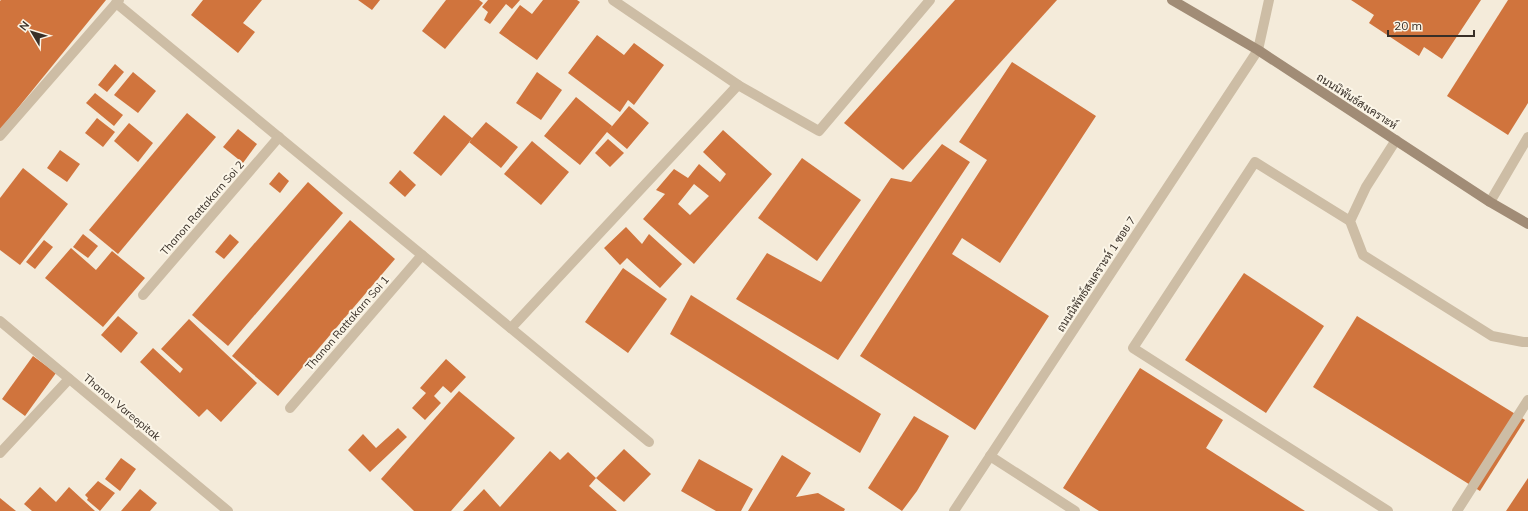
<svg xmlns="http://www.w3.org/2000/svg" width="1528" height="511" viewBox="0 0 1528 511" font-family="Mulish,Sarabun,sans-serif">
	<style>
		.building { fill: #d0743d; fill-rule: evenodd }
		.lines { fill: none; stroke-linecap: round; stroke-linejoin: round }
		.service { stroke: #cdbda5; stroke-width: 10 }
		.minor { stroke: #cdbda5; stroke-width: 10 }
		.tertiary { stroke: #cdbda5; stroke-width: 10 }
		.secondary { stroke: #a18c76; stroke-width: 10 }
		.labels { text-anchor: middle; stroke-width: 4; stroke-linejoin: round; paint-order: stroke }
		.street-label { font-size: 11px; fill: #382f27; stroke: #fbf5e7 }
	</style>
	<rect width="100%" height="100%" fill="#f4ebda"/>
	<!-- building -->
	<g class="building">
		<polygon points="1,0 106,0 0,130 0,1"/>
		<polygon points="203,0 262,0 243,23 255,32 238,53 191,15"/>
		<polygon points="358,0 380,0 372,10"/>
		<polygon points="446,0 479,0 483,3 445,49 422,31"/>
		<polygon points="488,0 520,0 512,9 506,4 490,24 484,20 488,12 482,7"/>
		<polygon points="543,0 577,0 580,2 537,60 499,33 520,5 532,14"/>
		<polygon points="955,0 1057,0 903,170 844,123"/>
		<polygon points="1351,0 1481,0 1442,59 1424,47 1419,56 1369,23 1374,15"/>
		<polygon points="1508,0 1528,0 1528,103 1508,135 1447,96"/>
		<polygon points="597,35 624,55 634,43 664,65 634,105 628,100 620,112 568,73"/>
		<polygon points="1012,62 1096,116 1000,263 962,238 952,254 1049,316 975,430 860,356 987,160 959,142"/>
		<polygon points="115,64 124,72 107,92 98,85"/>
		<polygon points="133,72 156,91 138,113 114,95"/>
		<polygon points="537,72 562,90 541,120 516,103"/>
		<polygon points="95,93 123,115 114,126 86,103"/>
		<polygon points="576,97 612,126 608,131 629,106 649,123 627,149 607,132 580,165 544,136"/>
		<polygon points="187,113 216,137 118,254 89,230"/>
		<polygon points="444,115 472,138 486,122 518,147 501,168 469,142 472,139 441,176 413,153"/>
		<polygon points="97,118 115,132 103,147 85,133"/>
		<polygon points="129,123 153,143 138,162 114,141"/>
		<polygon points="238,129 257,144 243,163 223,147"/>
		<path d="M 723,130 L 772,174 L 694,264 L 643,219 L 665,194 L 656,190 L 674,169 L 688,178 L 699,164 L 720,182 L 726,174 L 703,152 ZM 694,184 L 709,196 L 690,215 L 678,204 Z"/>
		<polygon points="608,139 624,153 610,167 595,153"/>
		<polygon points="532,141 569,172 541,205 504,174"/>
		<polygon points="942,144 970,162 838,360 736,299 767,253 821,282 891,178 911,182"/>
		<polygon points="60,150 80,164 67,182 47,168"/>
		<polygon points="802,158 861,200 817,261 758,218"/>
		<polygon points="23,168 68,204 20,265 0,250 0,198"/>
		<polygon points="400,170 416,185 405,197 389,183"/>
		<polygon points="279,172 289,181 280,193 269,184"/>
		<polygon points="308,182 343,213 228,346 192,315"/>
		<polygon points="350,220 395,259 278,396 232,356"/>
		<polygon points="626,227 642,244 649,234 682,264 660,288 627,258 620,265 604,248"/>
		<polygon points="83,234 98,246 88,258 73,247"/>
		<polygon points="230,234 239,242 224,259 215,252"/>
		<polygon points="44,240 53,247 35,269 26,262"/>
		<polygon points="71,248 96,270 112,251 145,278 103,327 45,278"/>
		<polygon points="623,268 667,299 628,353 585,322"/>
		<polygon points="1244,273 1324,326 1266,413 1185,360"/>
		<polygon points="691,295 881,414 860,453 670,334"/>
		<polygon points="118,316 138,333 121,353 101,335"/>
		<polygon points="1357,316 1525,420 1480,491 1313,387"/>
		<polygon points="189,319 257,383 221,422 207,409 199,417 140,362 153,348 180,373 183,369 161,349"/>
		<polygon points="33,356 56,373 25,416 2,399"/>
		<polygon points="446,359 466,377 451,393 443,386 434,396 441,403 425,420 412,408 426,393 420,388"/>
		<polygon points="1140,368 1223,420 1206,448 1305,511 1099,511 1063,488"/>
		<polygon points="459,391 515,438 451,511 414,511 381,479"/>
		<polygon points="914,416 949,436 917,491 902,511 868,488"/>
		<polygon points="398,428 407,437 370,472 348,450 363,434 376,448"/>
		<polygon points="624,449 651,474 624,502 596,478"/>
		<polygon points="550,451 560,460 568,452 596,478 589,486 617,511 463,511 484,489 500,507"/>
		<polygon points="782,455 811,473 796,497 818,493 845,509 844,511 748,511"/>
		<polygon points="121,458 136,469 120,491 105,479"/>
		<polygon points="699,459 753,489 741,511 716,511 681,491"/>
		<polygon points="1528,478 1528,511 1506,511"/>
		<polygon points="98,481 115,493 100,511 87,500 88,498 85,495"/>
		<polygon points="40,487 56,502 69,487 95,511 32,511 24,504"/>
		<polygon points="140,489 157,503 150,511 121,511"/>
		<polygon points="0,498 16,511 0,511"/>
	</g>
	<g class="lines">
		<!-- service -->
		<g class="service">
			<polyline points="1396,140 1366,187 1350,221 1363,255 1492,336 1523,342 1528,342"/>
			<polyline points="1350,221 1255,162 1133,348 1388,511"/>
			<polyline points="990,456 1075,511"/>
			<polyline points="1457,511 1528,400"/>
		</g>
		<!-- minor -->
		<g class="minor">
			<polyline points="116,3 649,442"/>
			<polyline points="738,85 819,131 930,0"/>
			<polyline points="0,136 119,0"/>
			<polyline points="1490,202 1528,137"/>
			<polyline points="143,295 279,137"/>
			<polyline points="0,321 228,511"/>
			<polyline points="511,328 738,85 613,0"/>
			<polyline points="290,408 422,255"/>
			<polyline points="0,453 69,379"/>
		</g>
		<!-- tertiary -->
		<polyline class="tertiary" points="954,511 1258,50 1269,0"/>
		<!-- secondary -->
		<polyline class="secondary" points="1172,0 1258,50 1490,202 1528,224"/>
	</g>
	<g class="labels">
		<!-- street labels -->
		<g class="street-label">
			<text transform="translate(1357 101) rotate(33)" y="4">ถนนนิพันธ์สงเคราะห์</text>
			<text transform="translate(202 208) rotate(-49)" y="4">Thanon Rattakarn Soi 2</text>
			<text transform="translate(1096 274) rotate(-57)" y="4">ถนนนิพัทธ์สงเคราะห์ 1 ซอย 7</text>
			<text transform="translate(347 323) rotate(-49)" y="4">Thanon Rattakarn Soi 1</text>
			<text transform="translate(122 407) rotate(40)" y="4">Thanon Vareepitak</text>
		</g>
	</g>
	<!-- north arrow -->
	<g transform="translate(32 32) rotate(308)" stroke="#fbf5e7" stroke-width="3" paint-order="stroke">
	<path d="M0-3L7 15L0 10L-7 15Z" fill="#382f27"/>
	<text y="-6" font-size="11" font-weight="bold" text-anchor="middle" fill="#382f27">N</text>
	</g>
	<!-- scale -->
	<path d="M1388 30v6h86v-6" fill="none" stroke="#382f27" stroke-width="2"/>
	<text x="1394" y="30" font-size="12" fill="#382f27" stroke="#fbf5e7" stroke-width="3" paint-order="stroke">20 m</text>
</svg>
